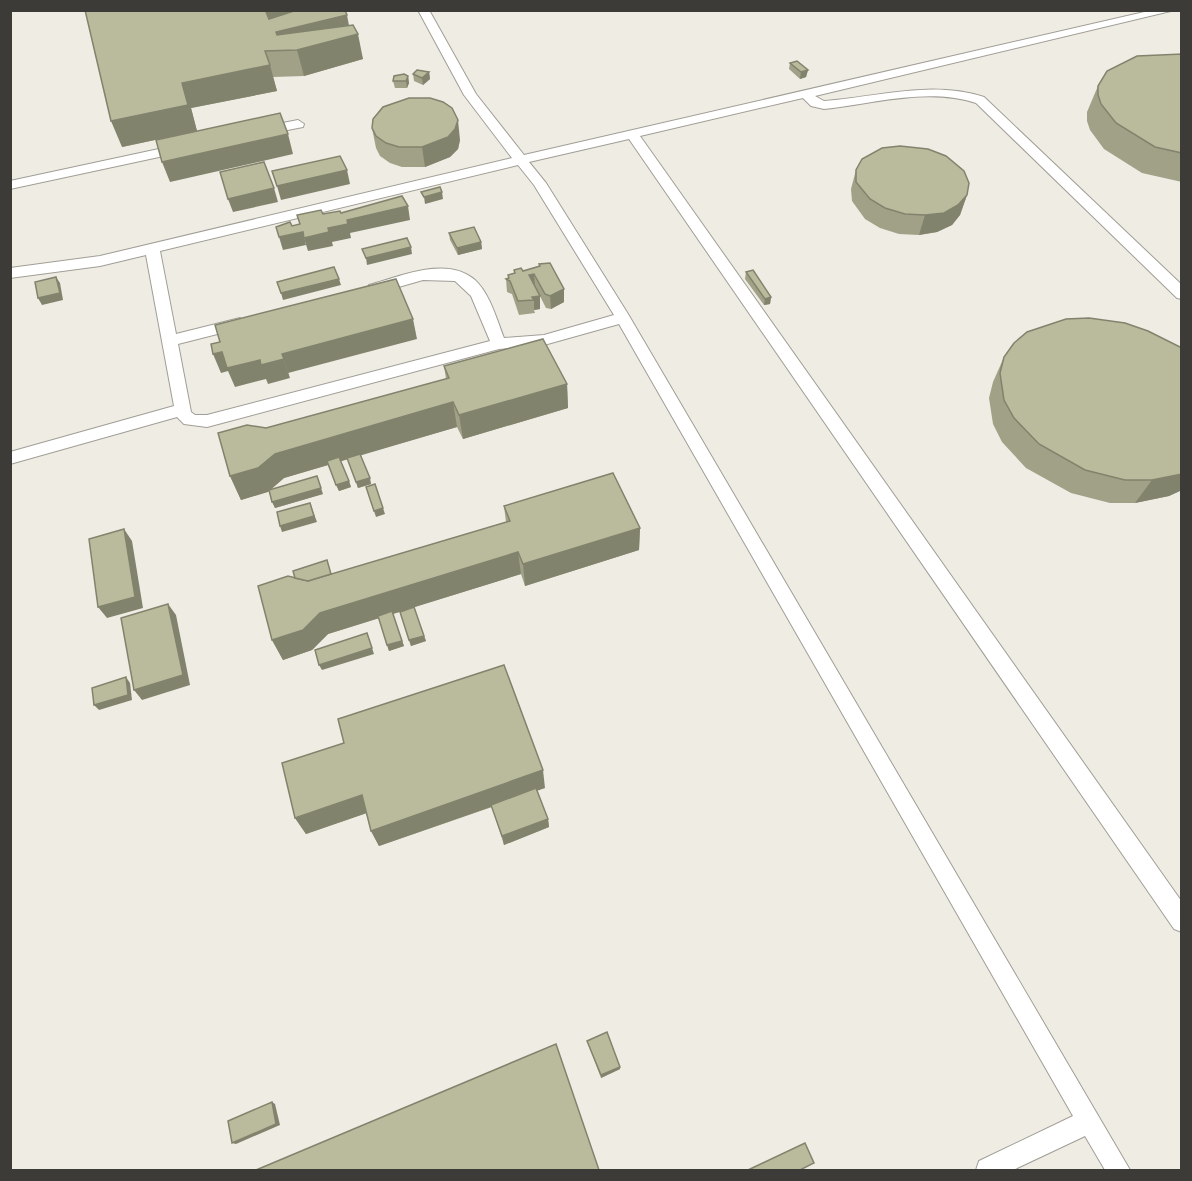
<svg xmlns="http://www.w3.org/2000/svg" width="1192" height="1181" viewBox="0 0 1192 1181" font-family="Lora,serif">
	<style>
		.lines { fill: none; stroke-linecap: round; stroke-linejoin: round }
		.service-casing { stroke: #a19e96; stroke-width: 2 }
		.service { fill: #fff; fill-rule: evenodd }
		.wall { fill: #a0a186 }
		.shaded-wall { fill: #82836d }
		.building { fill: #babb9c; stroke: #82836d; stroke-width: 1.5 }
	</style>
	<rect width="100%" height="100%" fill="#efece4"/>
	<g class="lines">
		<!-- service casing -->
		<g class="service-casing">
			<g id="service">
				<path d="M 418,10 L 429,10 L 476,94 L 524,155 L 1153,10 L 1175,10 L 815,96 L 824,101 C 878,97 931,80 984,97 L 1182,285 L 1182,299 L 1177,298 L 976,103 C 927,87 873,104 824,109 L 811,106 L 803,98 L 640,136 L 1182,902 L 1182,932 L 1174,929 L 629,139 L 529,162 L 546,183 L 628,314 L 1130,1170 L 1105,1170 L 1085,1136 L 1013,1170 L 976,1170 L 979,1161 L 1073,1116 L 619,324 L 544,345 L 499,349 L 207,427 L 184,424 L 177,417 L 10,464 L 10,452 L 174,406 L 146,255 L 100,266 L 10,278 L 10,268 L 100,256 L 512,158 L 464,95 ZM 518,165 L 534,185 L 614,315 L 544,335 L 504,338 C 497,320 490,294 475,280 C 447,255 399,277 369,285 L 367,289 L 374,294 L 423,280 L 455,281 L 471,296 L 490,341 L 207,415 L 195,415 L 191,412 L 178,344 L 245,327 L 247,323 L 240,318 L 176,334 L 160,251 Z"/>
				<polygon points="298,120 304,124 303,127 262,135 256,131 257,128"/>
				<polygon points="182,144 187,145 187,151 10,189 10,181"/>
			</g>
		</g>
		<!-- service -->
		<use href="#service" class="service"/>
	</g>
	<!-- wall -->
	<g class="wall">
		<polygon points="288,10 289,13 349,25 363,59 304,76 273,77 277,91 191,108 197,131 122,147"/>
		<polygon points="1182,54 1182,182 1142,173 1104,149 1090,130 1087,121 1087,112 1098,86"/>
		<polygon points="790,63 808,70 806,77 800,79 789,69"/>
		<polygon points="429,72 430,79 423,85 414,81 413,74"/>
		<polygon points="408,76 409,83 407,88 395,88 393,81"/>
		<polygon points="372,128 460,140 458,149 450,157 425,167 402,167 390,163 380,156 376,148"/>
		<polygon points="856,170 967,195 960,215 952,225 937,232 919,235 899,234 880,228 865,219 852,201 851,189"/>
		<polygon points="449,233 481,242 482,249 458,255 450,240"/>
		<polygon points="539,264 564,302 551,309 546,308 540,296 540,309 534,310 535,313 519,315 512,294 507,292 506,279 508,278 508,275 514,273 514,270 523,271 539,267"/>
		<polygon points="746,272 771,297 770,304 764,305 745,279"/>
		<polygon points="1182,348 1182,490 1169,496 1135,503 1110,503 1071,493 1026,468 1002,442 993,424 989,398 993,382 1004,357"/>
		<polygon points="444,366 567,384 568,408 463,439 457,427 360,455 371,484 358,488 348,459 341,461 351,487 339,491 328,465 284,478 270,490 323,494 275,508 269,491 241,500 230,476 266,428 446,379"/>
		<polygon points="617,483 619,484 619,486 640,528 639,550 525,586 521,574 414,607 426,641 411,646 400,612 393,614 404,646 389,651 379,618 328,634 312,650 283,660 272,640 295,578 332,574 506,522 504,506"/>
		<polygon points="545,788 537,790 548,819 549,827 504,845 492,807 379,846 371,831 366,813 306,834 295,818"/>
		<polygon points="587,1041 620,1069 601,1078"/>
	</g>
	<!-- shaded-wall -->
	<g class="shaded-wall">
		<polygon points="273,10 288,10 293,28 347,15 351,36 358,34 363,59 304,76 297,50 273,37 266,12"/>
		<polygon points="270,65 277,91 191,108 197,131 122,147 111,121 182,83"/>
		<polygon points="808,70 806,77 800,79 801,72"/>
		<polygon points="429,72 430,79 423,85 422,78"/>
		<polygon points="408,76 409,83 407,88 406,81"/>
		<polygon points="458,120 460,140 458,149 450,157 425,167 422,147"/>
		<polygon points="288,134 293,154 170,182 162,162"/>
		<polygon points="347,170 350,184 281,200 277,186"/>
		<polygon points="274,188 278,202 233,212 228,199"/>
		<polygon points="442,192 443,199 425,204 424,197"/>
		<polygon points="967,195 960,215 952,225 937,232 919,235 925,215"/>
		<polygon points="408,206 410,220 350,233 351,238 332,242 333,246 308,251 304,238 347,220"/>
		<polygon points="303,232 306,245 283,250 279,237"/>
		<polygon points="481,242 482,249 458,255 457,248"/>
		<polygon points="411,247 412,254 367,265 366,258"/>
		<polygon points="534,274 535,287 529,275"/>
		<polygon points="56,277 60,283 63,300 42,305 38,298"/>
		<polygon points="339,279 341,285 283,300 281,293"/>
		<polygon points="564,289 564,302 551,309 550,296"/>
		<polygon points="540,296 540,309 534,310 534,300 532,297"/>
		<polygon points="771,297 770,304 764,305 765,299"/>
		<polygon points="413,319 417,339 288,373 282,354"/>
		<polygon points="222,352 260,360 284,359 290,378 268,384 266,379 235,387 228,371 221,373 213,354"/>
		<polygon points="567,384 568,408 463,439 459,415"/>
		<polygon points="453,402 457,427 284,478 268,492 241,500 230,476 275,454"/>
		<polygon points="1182,474 1182,490 1169,496 1135,503 1152,480"/>
		<polygon points="317,476 323,494 275,508 272,502"/>
		<polygon points="370,478 371,484 358,488 356,482"/>
		<polygon points="349,481 351,487 339,491 336,485"/>
		<polygon points="310,503 317,522 282,532 280,526"/>
		<polygon points="383,508 385,514 376,517 374,511"/>
		<polygon points="640,528 639,550 525,586 523,564"/>
		<polygon points="124,529 132,541 143,608 107,618 98,607"/>
		<polygon points="518,552 521,574 328,634 312,650 283,660 272,640 320,613"/>
		<polygon points="168,604 176,615 190,685 142,700 134,690"/>
		<polygon points="367,633 374,654 322,670 319,665"/>
		<polygon points="424,636 426,641 411,646 409,640"/>
		<polygon points="402,641 404,646 389,651 387,645"/>
		<polygon points="126,677 130,683 132,700 99,710 94,705"/>
		<polygon points="543,770 545,788 379,846 371,831"/>
		<polygon points="362,795 370,812 306,834 295,818"/>
		<polygon points="548,819 549,827 504,845 502,836"/>
		<polygon points="620,1067 620,1069 601,1078 601,1075"/>
		<polygon points="272,1102 275,1104 280,1125 236,1144 232,1143"/>
	</g>
	<!-- building -->
	<g class="building">
		<polygon points="85,10 273,10 266,12 269,19 297,10 345,10 347,15 276,32 277,35 353,25 358,34 297,50 265,51 270,65 182,83 188,105 111,121"/>
		<polygon points="1182,54 1182,153 1155,147 1116,123 1101,104 1098,95 1098,86 1107,71 1137,56"/>
		<polygon points="797,61 808,70 801,72 790,63"/>
		<polygon points="417,70 429,72 422,78 413,74"/>
		<polygon points="404,74 408,76 406,81 393,81 394,76"/>
		<polygon points="409,98 430,98 443,102 452,108 458,120 455,129 448,137 422,147 399,147 386,143 376,136 372,128 373,119 383,107"/>
		<polygon points="280,113 288,134 162,162 156,140"/>
		<polygon points="900,146 928,149 946,156 964,171 969,183 967,195 958,205 944,213 925,215 905,214 885,208 870,199 856,182 856,170 862,159 882,148"/>
		<polygon points="340,156 347,170 277,186 272,171"/>
		<polygon points="264,162 274,188 228,199 220,172"/>
		<polygon points="440,187 442,192 424,197 421,192"/>
		<polygon points="402,196 408,206 347,220 348,224 328,228 329,232 304,238 303,232 279,237 276,227 290,222 292,226 300,224 297,215 321,210 323,214 340,211 341,213"/>
		<polygon points="474,227 481,242 457,248 449,233"/>
		<polygon points="407,238 411,247 366,258 362,249"/>
		<polygon points="550,263 564,289 550,296 545,294 534,274 529,275 540,296 532,297 534,300 518,301 510,281 506,279 509,278 508,275 515,273 514,270 521,268 523,271 540,266 539,264"/>
		<polygon points="334,267 339,279 281,293 277,282"/>
		<polygon points="753,270 771,297 765,299 746,272"/>
		<polygon points="56,277 60,293 38,298 35,282"/>
		<polygon points="396,279 413,319 282,354 284,359 261,365 260,360 227,368 222,352 213,354 211,344 220,342 215,325"/>
		<polygon points="1089,318 1125,323 1148,331 1182,348 1182,474 1152,480 1125,480 1085,470 1039,444 1014,418 1004,400 1000,373 1004,357 1014,343 1027,332 1066,319"/>
		<polygon points="543,339 567,384 459,415 453,402 275,454 258,468 230,476 218,433 247,425 266,428 449,378 444,366"/>
		<polygon points="360,454 370,478 356,482 347,458"/>
		<polygon points="339,457 349,481 336,485 327,461"/>
		<polygon points="613,473 640,528 523,564 518,552 320,613 303,630 272,640 258,586 288,576 308,581 510,521 504,506"/>
		<polygon points="317,476 321,488 272,502 269,490"/>
		<polygon points="375,484 383,508 374,511 366,487"/>
		<polygon points="310,503 314,516 280,526 277,512"/>
		<polygon points="124,529 135,597 98,607 89,539"/>
		<polygon points="327,560 331,574 308,581 295,578 293,571"/>
		<polygon points="168,604 183,675 134,690 121,618"/>
		<polygon points="414,607 424,636 409,640 400,612"/>
		<polygon points="392,611 402,641 387,645 378,616"/>
		<polygon points="367,633 372,648 319,665 315,650"/>
		<polygon points="504,665 543,770 371,831 362,795 295,818 282,763 344,743 338,719"/>
		<polygon points="126,677 128,695 94,705 92,688"/>
		<polygon points="536,788 548,819 502,836 491,805"/>
		<polygon points="607,1032 620,1067 601,1075 587,1041"/>
		<polygon points="556,1044 599,1170 256,1170"/>
		<polygon points="272,1102 276,1124 232,1143 228,1121"/>
		<polygon points="805,1143 814,1163 800,1170 748,1170"/>
	</g>
	<!-- border -->
	<rect width="1192" height="1181" fill="none" stroke="#3c3b38" stroke-width="24"/>
</svg>
